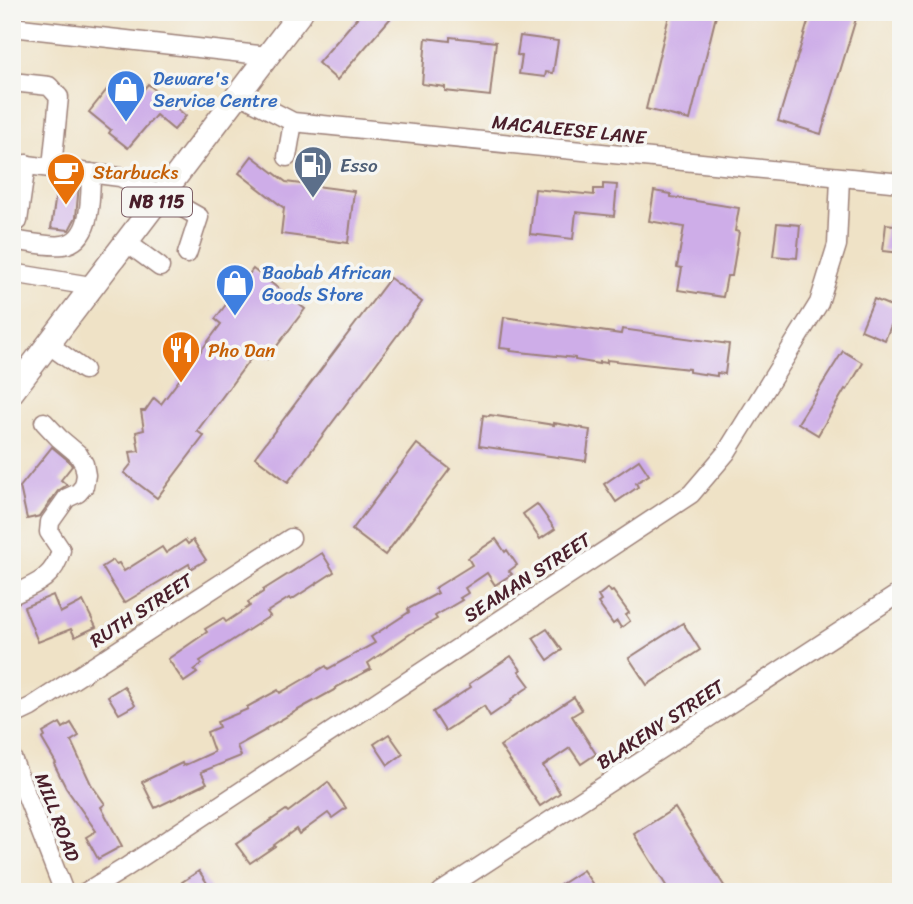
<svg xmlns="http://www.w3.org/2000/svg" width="913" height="904" viewBox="0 0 913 904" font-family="Sriracha,sans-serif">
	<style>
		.building { fill: #ceade8 }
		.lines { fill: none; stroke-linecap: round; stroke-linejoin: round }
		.minor-casing { stroke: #9c8078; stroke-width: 21 }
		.major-casing { stroke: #9c8078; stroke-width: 26 }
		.minor { stroke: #fff; stroke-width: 18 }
		.major { stroke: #fff; stroke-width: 23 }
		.labels { text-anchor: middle; stroke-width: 7; stroke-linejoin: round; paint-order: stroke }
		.shield { fill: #f6f6f2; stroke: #7e6067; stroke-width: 2 }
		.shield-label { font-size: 18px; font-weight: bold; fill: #4a1f2b }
		.shop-label { font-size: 19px; fill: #366cbe; stroke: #f6f6f2; text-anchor: start }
		.street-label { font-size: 19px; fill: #4a1f2b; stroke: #f6f6f2 }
		.service-label { font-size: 19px; fill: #4e5e75; stroke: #f6f6f2; text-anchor: start }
		.food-label { font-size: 19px; fill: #c56008; stroke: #f6f6f2; text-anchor: start }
	</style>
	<rect width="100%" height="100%" fill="#f6f6f2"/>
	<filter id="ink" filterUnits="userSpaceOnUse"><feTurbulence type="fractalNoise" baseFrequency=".0143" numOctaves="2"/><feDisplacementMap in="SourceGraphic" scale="14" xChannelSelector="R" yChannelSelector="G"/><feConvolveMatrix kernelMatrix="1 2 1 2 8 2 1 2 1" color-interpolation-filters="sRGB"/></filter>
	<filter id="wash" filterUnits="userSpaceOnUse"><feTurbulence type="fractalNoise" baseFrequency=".00686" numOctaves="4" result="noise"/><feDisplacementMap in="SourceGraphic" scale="28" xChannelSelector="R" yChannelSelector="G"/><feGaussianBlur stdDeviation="1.57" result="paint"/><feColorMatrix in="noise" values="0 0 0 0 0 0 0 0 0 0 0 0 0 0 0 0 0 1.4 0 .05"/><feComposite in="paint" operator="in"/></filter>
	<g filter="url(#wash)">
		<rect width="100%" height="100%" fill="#efe2c6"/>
		<g id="blocks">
			<!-- building -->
			<g class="building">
				<polygon points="362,12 396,12 337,80 318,63"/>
				<polygon points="670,12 717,12 690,120 646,109"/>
				<polygon points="811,12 858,12 821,134 778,121"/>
				<polygon points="520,36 558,41 553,73 546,72 545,77 519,74 522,56 517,55"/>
				<polygon points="450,37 496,42 490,96 445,91 445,87 422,84 426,38 450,41"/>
				<polygon points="148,84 186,116 174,130 156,115 128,148 109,133 111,130 89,112 109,87 131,105"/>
				<polygon points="252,156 286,182 354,191 348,243 281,234 284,208 239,173"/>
				<polygon points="58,181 79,184 76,217 69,230 51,228"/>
				<polygon points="603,184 617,185 614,216 576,212 573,239 530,234 535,189 594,195 594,189 603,189"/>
				<polygon points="654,191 671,194 671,197 739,208 735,231 739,232 732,276 727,276 723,297 678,290 682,268 677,267 684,227 649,221"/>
				<polygon points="777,223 800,225 797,258 773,256"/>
				<polygon points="886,224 901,226 901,253 883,251"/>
				<polygon points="253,269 305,309 267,359 257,350 197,431 204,436 157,498 124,473 132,463 130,452 139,451 136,432 144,430 141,411 145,411 154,398 161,404 221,324 215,319"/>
				<polygon points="390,278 422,302 288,482 255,457"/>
				<polygon points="874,299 898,309 885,340 861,330"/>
				<polygon points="504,317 621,334 622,329 729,344 725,374 717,373 717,376 689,372 689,369 607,360 607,363 599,362 599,364 575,360 575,358 510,351 511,349 500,348"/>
				<polygon points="843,351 863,363 847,390 845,389 818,435 798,423"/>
				<polygon points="483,415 489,416 490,415 554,425 554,423 583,428 583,429 590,430 586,461 479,446"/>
				<polygon points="417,444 450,469 385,555 352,530"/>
				<polygon points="52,447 69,461 72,466 61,480 67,485 58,491 40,516 27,519 20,487"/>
				<polygon points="639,460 649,475 636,483 638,487 616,502 604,484"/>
				<polygon points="537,504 555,529 540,539 523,514"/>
				<polygon points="496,539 505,552 507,550 517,565 509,571 512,574 495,585 487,573 465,588 468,593 460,598 462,600 435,616 437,619 410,634 368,663 371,669 335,688 336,689 305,706 265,729 266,730 237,746 241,756 201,772 207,783 155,808 142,782 182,763 183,766 214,752 207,732 219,727 217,722 248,709 247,707 278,690 280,693 326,666 328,669 375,643 371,637 409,612 408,609 438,593 435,588 472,565 468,558"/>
				<polygon points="185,540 188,544 193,540 206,560 191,569 189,564 124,603 102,567 113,560 116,564 119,563 124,571 162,547 166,553"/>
				<polygon points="322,553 334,572 291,600 289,598 267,612 270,616 200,661 202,664 194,670 197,673 184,682 168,659 207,632 205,629 223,618 226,622 250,606 248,602 263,592 263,590"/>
				<polygon points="608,588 611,592 613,591 629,613 626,615 630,621 621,628 617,621 613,624 598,603 601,601 598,596"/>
				<polygon points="53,595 60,613 83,601 96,627 75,637 71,629 38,642 24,607"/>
				<polygon points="683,623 700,650 647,685 629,658"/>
				<polygon points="547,629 562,650 548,660 533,638"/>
				<polygon points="511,656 521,670 519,671 530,686 511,699 512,701 490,716 484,706 445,731 433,712 471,687 469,684"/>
				<polygon points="124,686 135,705 119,714 108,696"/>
				<polygon points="574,697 582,710 572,716 596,754 581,764 570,748 543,766 560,793 540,806 500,746"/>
				<polygon points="60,723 63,728 71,723 79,736 71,741 91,784 105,804 101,807 122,846 98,859 86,837 96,831 66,788 54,764 56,763 42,739 45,737 43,733"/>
				<polygon points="389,734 403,754 388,765 374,744"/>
				<polygon points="328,782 346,808 332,818 328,813 299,834 296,829 274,845 275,846 250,863 236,844 286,810 288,812"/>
				<polygon points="675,808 728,892 670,892 634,834"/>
				<polygon points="583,870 598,892 549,892"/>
				<polygon points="199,871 213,892 188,892 182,882"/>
			</g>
		</g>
	</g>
	<g filter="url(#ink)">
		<use href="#blocks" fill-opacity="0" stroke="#9c8078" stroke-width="2"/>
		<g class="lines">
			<!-- minor casing -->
			<g class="minor-casing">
				<g id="minor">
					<polyline points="12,27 268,56"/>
					<polyline points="12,82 49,86 59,97 52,167"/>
					<polyline points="239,94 293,122 901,183"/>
					<polyline points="287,157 293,122"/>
					<polyline points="12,163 120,177 162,196 199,217 187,254"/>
					<polyline points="12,220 18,221 26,164"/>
					<path d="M 12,240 C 28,242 47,247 63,245 C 93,241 90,195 91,173"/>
					<polyline points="126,242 160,267"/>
					<polyline points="12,273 91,286"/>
					<polyline points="48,344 84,370"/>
					<path d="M 12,595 C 37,584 55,577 61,550 L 49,532 L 50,522 L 67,498 L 78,493 L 84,486 L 86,475 L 84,464 L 78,454 L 59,438 L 44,422"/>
					<polyline points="12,716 31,707 291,538"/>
					<polyline points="12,758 64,892"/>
					<polyline points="86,892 125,868 691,494 726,453 819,303 837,245 840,178"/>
					<polyline points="441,892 901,592"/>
				</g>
			</g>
			<!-- major casing -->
			<g class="major-casing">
				<polyline id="major" points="12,392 301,12"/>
			</g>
			<!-- minor -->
			<use href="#minor" class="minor"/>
			<!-- major -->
			<use href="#major" class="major"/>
		</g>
	</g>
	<!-- icons -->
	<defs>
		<g id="shop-pin" transform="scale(2.0125)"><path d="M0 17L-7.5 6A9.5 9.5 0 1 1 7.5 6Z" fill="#3f7fe0" stroke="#f6f6f2"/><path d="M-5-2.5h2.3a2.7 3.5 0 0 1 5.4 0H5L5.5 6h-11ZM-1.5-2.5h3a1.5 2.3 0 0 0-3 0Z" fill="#fff"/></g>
		<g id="fuel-pin" transform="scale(2.0125)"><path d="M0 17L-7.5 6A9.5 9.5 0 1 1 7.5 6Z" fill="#5c6f8a" stroke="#f6f6f2"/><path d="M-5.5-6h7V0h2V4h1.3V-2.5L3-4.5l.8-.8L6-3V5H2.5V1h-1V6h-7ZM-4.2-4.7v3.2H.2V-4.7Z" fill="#fff"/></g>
		<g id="cafe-pin" transform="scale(2.0125)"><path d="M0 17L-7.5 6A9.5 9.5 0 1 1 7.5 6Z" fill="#e8710a" stroke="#f6f6f2"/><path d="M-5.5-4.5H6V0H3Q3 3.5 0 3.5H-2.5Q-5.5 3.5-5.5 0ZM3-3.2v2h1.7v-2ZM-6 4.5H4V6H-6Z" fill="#fff"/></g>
		<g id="restaurant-pin" transform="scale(2.0125)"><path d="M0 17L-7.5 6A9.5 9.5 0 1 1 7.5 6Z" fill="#e8710a" stroke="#f6f6f2"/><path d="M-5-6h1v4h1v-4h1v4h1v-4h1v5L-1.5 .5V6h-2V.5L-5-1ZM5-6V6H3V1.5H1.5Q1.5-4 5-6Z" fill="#fff"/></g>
	</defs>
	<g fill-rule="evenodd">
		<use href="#shop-pin" x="126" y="89"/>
		<use href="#fuel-pin" x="313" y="165"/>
		<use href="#cafe-pin" x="66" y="172"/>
		<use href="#shop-pin" x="235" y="283"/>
		<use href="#restaurant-pin" x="181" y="350"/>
	</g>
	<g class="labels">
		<!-- shield labels -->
		<rect class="shield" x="122" y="187.5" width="70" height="29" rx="5"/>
		<g class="shield-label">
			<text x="157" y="208">NB 115</text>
		</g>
		<!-- shop labels -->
		<g class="shop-label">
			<text x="153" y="85">Deware's<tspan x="153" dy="22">Service Centre</tspan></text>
			<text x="262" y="279">Baobab African<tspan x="262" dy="22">Goods Store</tspan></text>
		</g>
		<!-- street labels -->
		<g class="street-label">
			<text transform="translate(569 129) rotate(6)" y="7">MACALEESE LANE</text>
			<text transform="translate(527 577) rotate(-33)" y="7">SEAMAN STREET</text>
			<text transform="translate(141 610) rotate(-33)" y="7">RUTH STREET</text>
			<text transform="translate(660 724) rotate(-33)" y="7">BLAKENY STREET</text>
			<text transform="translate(58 817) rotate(69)" y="7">MILL ROAD</text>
		</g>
		<!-- service labels -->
		<g class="service-label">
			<text x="340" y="172">Esso</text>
		</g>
		<!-- food labels -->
		<g class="food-label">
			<text x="93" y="179">Starbucks</text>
			<text x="208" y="357">Pho Dan</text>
		</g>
	</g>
	<!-- margin -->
	<rect width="913" height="904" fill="none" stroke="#f6f6f2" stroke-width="42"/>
</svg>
